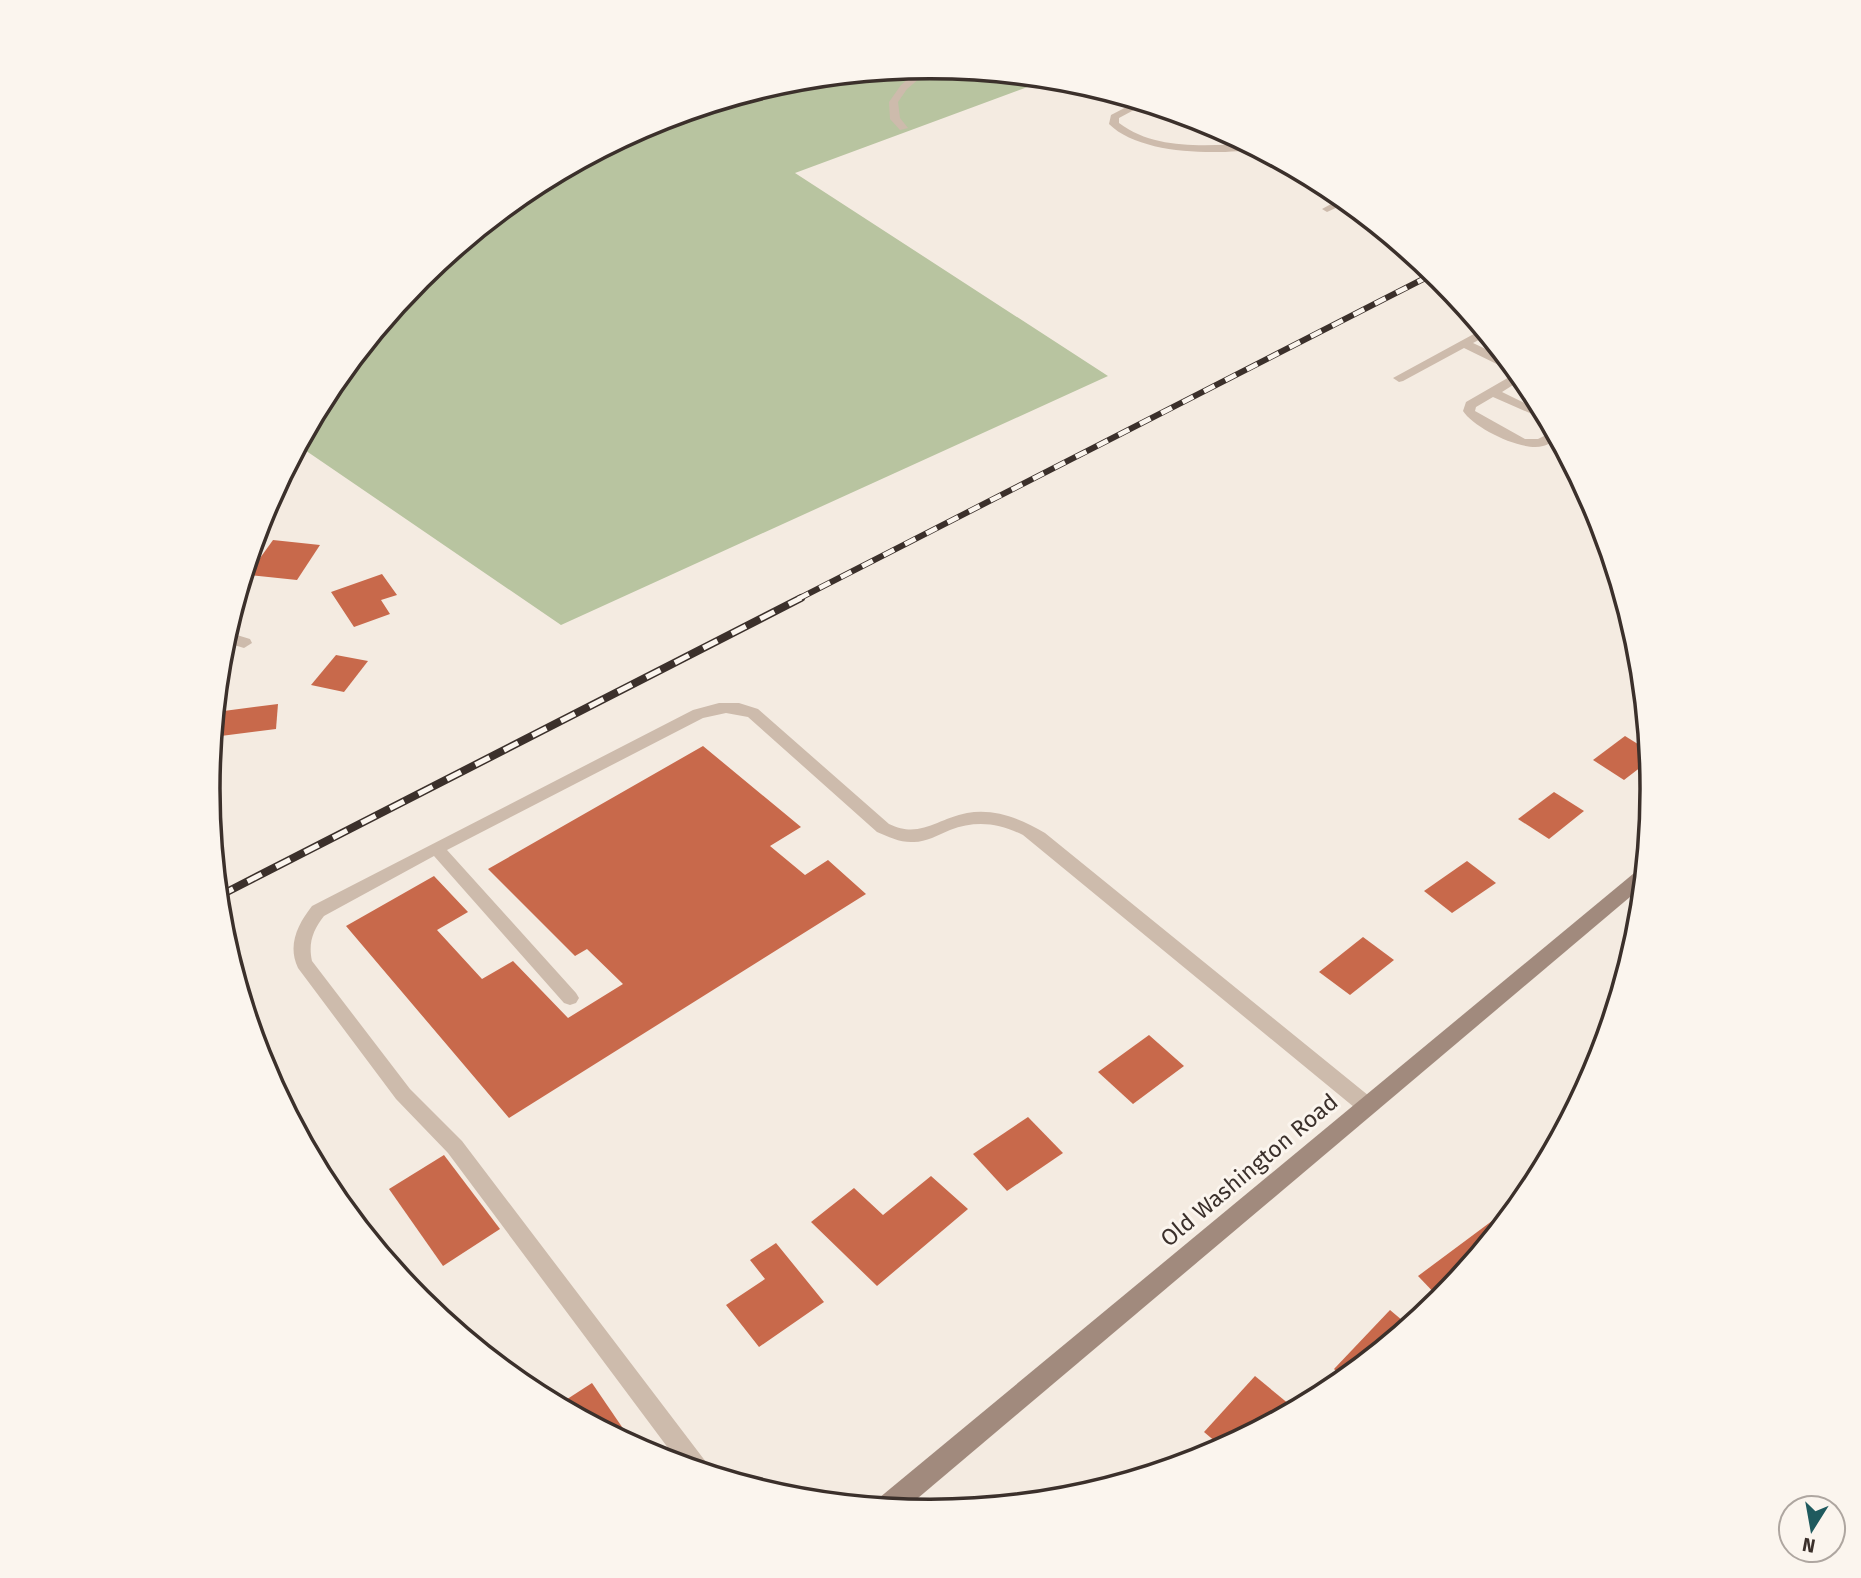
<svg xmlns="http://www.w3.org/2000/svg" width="1861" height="1578" viewBox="0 0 1861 1578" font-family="'Fira Sans',sans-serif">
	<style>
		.green { fill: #b8c4a0 }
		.building { fill: #c8694b }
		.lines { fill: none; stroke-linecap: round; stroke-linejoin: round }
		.lane { fill: #cdbbac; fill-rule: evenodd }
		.street { fill: #cdbbac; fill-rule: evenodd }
		.secondary { fill: #a18a7d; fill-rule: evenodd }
		.rail-far1-casing { stroke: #3b302b; stroke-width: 6 }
		.rail-casing { stroke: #3b302b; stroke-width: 8 }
		.rail-far1 { stroke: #fbf5ee; stroke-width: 4.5; stroke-dasharray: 12; stroke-linecap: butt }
		.rail { stroke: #fbf5ee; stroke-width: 5; stroke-dasharray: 16; stroke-linecap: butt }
		.labels { text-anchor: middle; stroke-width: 6; stroke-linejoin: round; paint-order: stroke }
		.near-street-label { font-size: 23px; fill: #3b302b; stroke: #fbf5ee }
		.rim { fill: none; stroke: #3b302b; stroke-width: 3.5 }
	</style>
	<rect width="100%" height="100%" fill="#f4ebe1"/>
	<!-- green -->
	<polygon class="green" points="931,67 1052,78 795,173 1108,376 561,625 299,446 330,387 420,278 529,188 654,121 790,80"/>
	<!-- building -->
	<g class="building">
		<polygon points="273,540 320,545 297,580 248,575"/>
		<polygon points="382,574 397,595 381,600 390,614 354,627 331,592"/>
		<polygon points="336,655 368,661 344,692 311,685"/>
		<polygon points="278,704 276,729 213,737 216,712"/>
		<polygon points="1625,736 1649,751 1650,760 1624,780 1593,760"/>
		<polygon points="703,746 801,827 770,846 805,875 828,860 866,894 509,1118 346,926 434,876 468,912 437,930 482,979 513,961 568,1018 623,984 587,949 575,956 488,869"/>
		<polygon points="1554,792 1584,811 1549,839 1518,819"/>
		<polygon points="1467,861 1496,883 1452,913 1424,891"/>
		<polygon points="1363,937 1394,960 1350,995 1319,972"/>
		<polygon points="1149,1035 1184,1066 1133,1104 1098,1072"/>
		<polygon points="1028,1117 1063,1153 1007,1191 973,1154"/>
		<polygon points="444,1155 500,1229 443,1266 389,1189"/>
		<polygon points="931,1176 968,1209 877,1286 811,1222 854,1188 883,1215"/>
		<polygon points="1500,1215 1506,1221 1441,1300 1418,1276"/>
		<polygon points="776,1243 824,1302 759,1347 726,1305 765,1279 750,1260"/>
		<polygon points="1390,1310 1409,1326 1344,1379 1334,1369"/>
		<polygon points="1255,1376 1295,1409 1223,1448 1204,1432"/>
		<polygon points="592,1383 635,1446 558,1405"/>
	</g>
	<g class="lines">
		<!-- lane -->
		<g class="lane">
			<polygon points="922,67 933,67 907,89 898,102 900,118 908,128 900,130 890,119 889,102 901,85"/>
			<path d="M 1138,101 L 1147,103 L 1119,118 L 1119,123 C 1156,151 1206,145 1249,144 L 1259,149 C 1217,155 1140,155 1109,124 L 1111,115 Z"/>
			<polygon points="1342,198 1349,202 1327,212 1322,209"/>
			<polygon points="1483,329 1488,335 1473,343 1509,360 1518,371 1511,371 1464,348 1403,381 1399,382 1393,378"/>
			<path d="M 1518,372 L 1524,378 L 1502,392 L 1545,413 L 1550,422 L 1493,397 L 1476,407 L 1475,411 L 1525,439 L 1538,439 L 1554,431 L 1558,438 C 1554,441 1548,445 1543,446 C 1522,452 1474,428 1463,411 L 1466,402 Z"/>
			<path d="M 719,703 L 739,703 L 758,709 L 889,824 C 920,839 936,819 967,813 C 995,808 1021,819 1045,833 L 1374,1100 L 1376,1106 L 1374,1112 L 1367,1114 L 1360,1112 L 1023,835 C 999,823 976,820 950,830 C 938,835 926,842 914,842 C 901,843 889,837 877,832 L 748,717 L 726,713 L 703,718 L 447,850 L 576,993 L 579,998 L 576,1003 L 570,1005 L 564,1003 L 434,856 L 324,916 C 313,930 308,943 312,961 L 410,1089 L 462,1141 L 706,1462 L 709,1470 L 708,1473 L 680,1464 L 448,1153 L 396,1099 L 298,968 C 287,945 298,924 312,906 L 693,710 Z"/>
		</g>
		<!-- street -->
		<polygon class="street" points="227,632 250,639 252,643 244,648 224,642"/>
		<!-- secondary -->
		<polygon class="secondary" points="1645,867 1643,886 905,1509 876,1506 879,1498 1639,869"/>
		<!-- rail-far1 casing -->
		<g class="rail-far1-casing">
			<polyline id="rail-far1" points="798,599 1435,273"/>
		</g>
		<!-- rail casing -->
		<g class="rail-casing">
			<polyline id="rail" points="219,896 801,598"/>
		</g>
		<!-- rail-far1 -->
		<use href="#rail-far1" class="rail-far1"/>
		<!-- rail -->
		<use href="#rail" class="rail"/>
	</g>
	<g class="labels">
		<!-- near-street labels -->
		<g class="near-street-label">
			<text transform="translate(1249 1170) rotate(-40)" y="8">Old Washington Road</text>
		</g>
	</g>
	<!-- crop -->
	<path d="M0 0H1861V1578H0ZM220 789a710 710 0 1 1 1420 0a710 710 0 1 1-1420 0Z" fill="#fbf5ee" fill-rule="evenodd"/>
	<path class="rim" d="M220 789a710 710 0 1 1 1420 0a710 710 0 1 1-1420 0Z"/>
	<!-- north arrow -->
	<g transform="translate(1812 1529) rotate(191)"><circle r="33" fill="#fbf5ee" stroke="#aea6a0" stroke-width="2"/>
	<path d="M0-5L12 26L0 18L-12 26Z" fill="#1f5a5e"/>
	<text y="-10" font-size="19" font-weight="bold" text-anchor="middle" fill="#3b302b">N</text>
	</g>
</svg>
